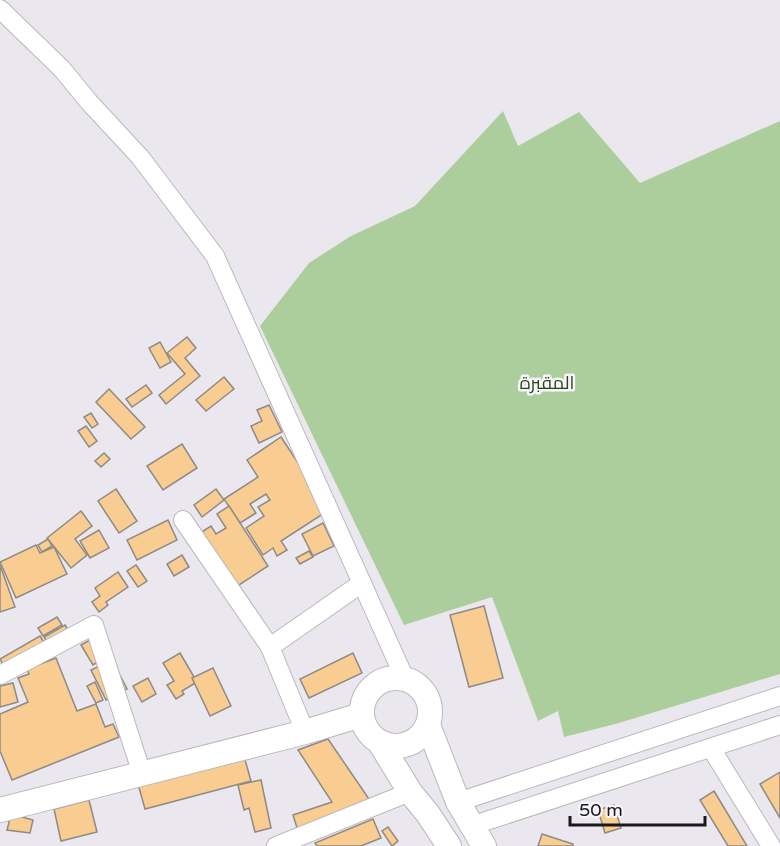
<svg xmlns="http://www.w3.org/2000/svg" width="780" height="846" viewBox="0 0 780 846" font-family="'Varela Round',Cairo,sans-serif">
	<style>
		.green { fill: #acce9d }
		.building { fill: #f9cc91; stroke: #8e8a85; stroke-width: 1.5 }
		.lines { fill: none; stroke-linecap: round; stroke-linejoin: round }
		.minor-casing { stroke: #bab8be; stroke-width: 20 }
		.major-casing { stroke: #bab8be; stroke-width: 26 }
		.minor { stroke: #fff; stroke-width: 18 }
		.major { stroke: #fff; stroke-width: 24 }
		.labels { text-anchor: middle; stroke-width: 5; stroke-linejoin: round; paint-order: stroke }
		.park-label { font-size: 18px; fill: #264614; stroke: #f7f4fb }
	</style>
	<rect width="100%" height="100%" fill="#eae7ee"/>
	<!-- green -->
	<polygon class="green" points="503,111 518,146 579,112 640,183 780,121 780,674 619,723 564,737 558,711 538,721 492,597 404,625 260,326 309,263 351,236 415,206"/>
	<!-- building -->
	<g class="building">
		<polygon points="187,337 196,348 185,358 200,376 166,404 159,395 185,374 167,353"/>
		<polygon points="160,342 171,362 160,368 149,348"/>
		<polygon points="224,377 234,389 206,411 196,400"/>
		<polygon points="146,385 152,393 132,407 126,399"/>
		<polygon points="109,389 145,427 131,439 96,402"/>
		<polygon points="269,405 282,432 259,443 251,426 262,421 257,410"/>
		<polygon points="91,413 98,424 92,428 84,417"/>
		<polygon points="86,426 97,441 89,447 78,431"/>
		<polygon points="281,437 329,510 281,541 287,550 277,556 273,548 263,555 246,528 264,516 258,507 270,500 266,494 250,504 256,513 240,523 224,499 258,477 247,460"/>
		<polygon points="182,444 197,468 163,490 147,466"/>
		<polygon points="104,453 110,459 101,467 95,461"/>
		<polygon points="116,489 137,521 119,533 98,501"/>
		<polygon points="216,489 224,500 202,517 194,505"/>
		<polygon points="229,506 268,566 236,587 200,533 211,526 216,534 226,528 217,514"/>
		<polygon points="81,511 92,526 75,539 87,555 71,568 47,538"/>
		<polygon points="168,520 177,540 137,560 127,540"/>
		<polygon points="323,523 334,546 313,556 302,534"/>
		<polygon points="99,530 109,548 90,558 80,541"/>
		<polygon points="48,539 52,546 42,552 38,545"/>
		<polygon points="36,545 40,553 54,547 67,574 16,598 0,562"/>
		<polygon points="309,551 313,557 300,564 296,558"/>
		<polygon points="182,555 189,567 174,576 167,564"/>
		<polygon points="0,565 15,607 0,612"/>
		<polygon points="136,565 147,581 138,587 127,571"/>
		<polygon points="118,572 128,587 106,602 108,605 99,612 92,602 100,596 95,588"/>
		<polygon points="484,606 503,678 469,687 450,615"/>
		<polygon points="57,617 62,625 43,636 38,628"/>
		<polygon points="65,625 71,635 50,647 44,637"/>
		<polygon points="40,636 48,649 7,672 0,659"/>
		<polygon points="95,637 106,657 93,665 81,645"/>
		<polygon points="180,653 197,682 182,691 184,694 176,699 167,685 174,681 163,663"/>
		<polygon points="353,653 362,673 309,698 300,679"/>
		<polygon points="56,658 77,711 96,704 105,727 113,724 119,737 12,780 0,751 0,714 28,702 18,678 29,674 27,669"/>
		<polygon points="112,660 127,689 106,700 91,670"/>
		<polygon points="213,668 231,706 210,716 192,678"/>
		<polygon points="148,678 156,694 142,702 133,686"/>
		<polygon points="95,682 103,700 96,703 87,686"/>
		<polygon points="13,683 18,702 0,707 0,686"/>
		<polygon points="328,739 371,802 298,831 293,815 332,802 298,750"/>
		<polygon points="244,756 251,781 145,809 138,784"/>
		<polygon points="780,772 780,818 760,784"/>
		<polygon points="261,780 271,828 255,832 249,808 244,810 238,785"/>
		<polygon points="714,791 747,846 728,846 700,800"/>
		<polygon points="89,800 97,832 61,841 54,809"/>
		<polygon points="614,805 621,828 605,833 598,810"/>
		<polygon points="11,814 33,820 30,833 7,830"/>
		<polygon points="373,819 381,838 361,846 317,846 315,843"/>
		<polygon points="388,827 398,841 392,846 382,831"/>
		<polygon points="542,834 573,844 573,846 538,846"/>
	</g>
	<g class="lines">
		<!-- minor casing -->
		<g class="minor-casing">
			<g id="minor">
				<polyline points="0,9 62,69 89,102 140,157 215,256 405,679"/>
				<polyline points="183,520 270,647 305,732"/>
				<polyline points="270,647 362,583"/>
				<polyline points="0,675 94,625 142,774"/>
				<polyline points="711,748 771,846"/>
				<polyline points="458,802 780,696"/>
				<polyline points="471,826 780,725"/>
				<polyline points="276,846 410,792"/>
			</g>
		</g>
		<!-- major casing -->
		<g class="major-casing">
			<g id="major">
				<circle cx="396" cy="712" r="34"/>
				<polyline points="428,725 458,802 484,846"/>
				<polyline points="380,743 410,792 428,814 449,846"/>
				<polyline points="0,810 305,732 361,715"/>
			</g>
		</g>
		<!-- minor -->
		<use href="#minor" class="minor"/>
		<!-- major -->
		<use href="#major" class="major"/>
	</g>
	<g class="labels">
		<!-- park labels -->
		<g class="park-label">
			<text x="547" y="389">المقبرة</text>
		</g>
	</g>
	<!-- scale -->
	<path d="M570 816v9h135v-9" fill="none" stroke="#19191b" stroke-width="3"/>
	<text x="579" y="816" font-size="18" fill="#19191b" stroke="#f7f4fb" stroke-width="4.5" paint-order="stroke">50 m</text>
</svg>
